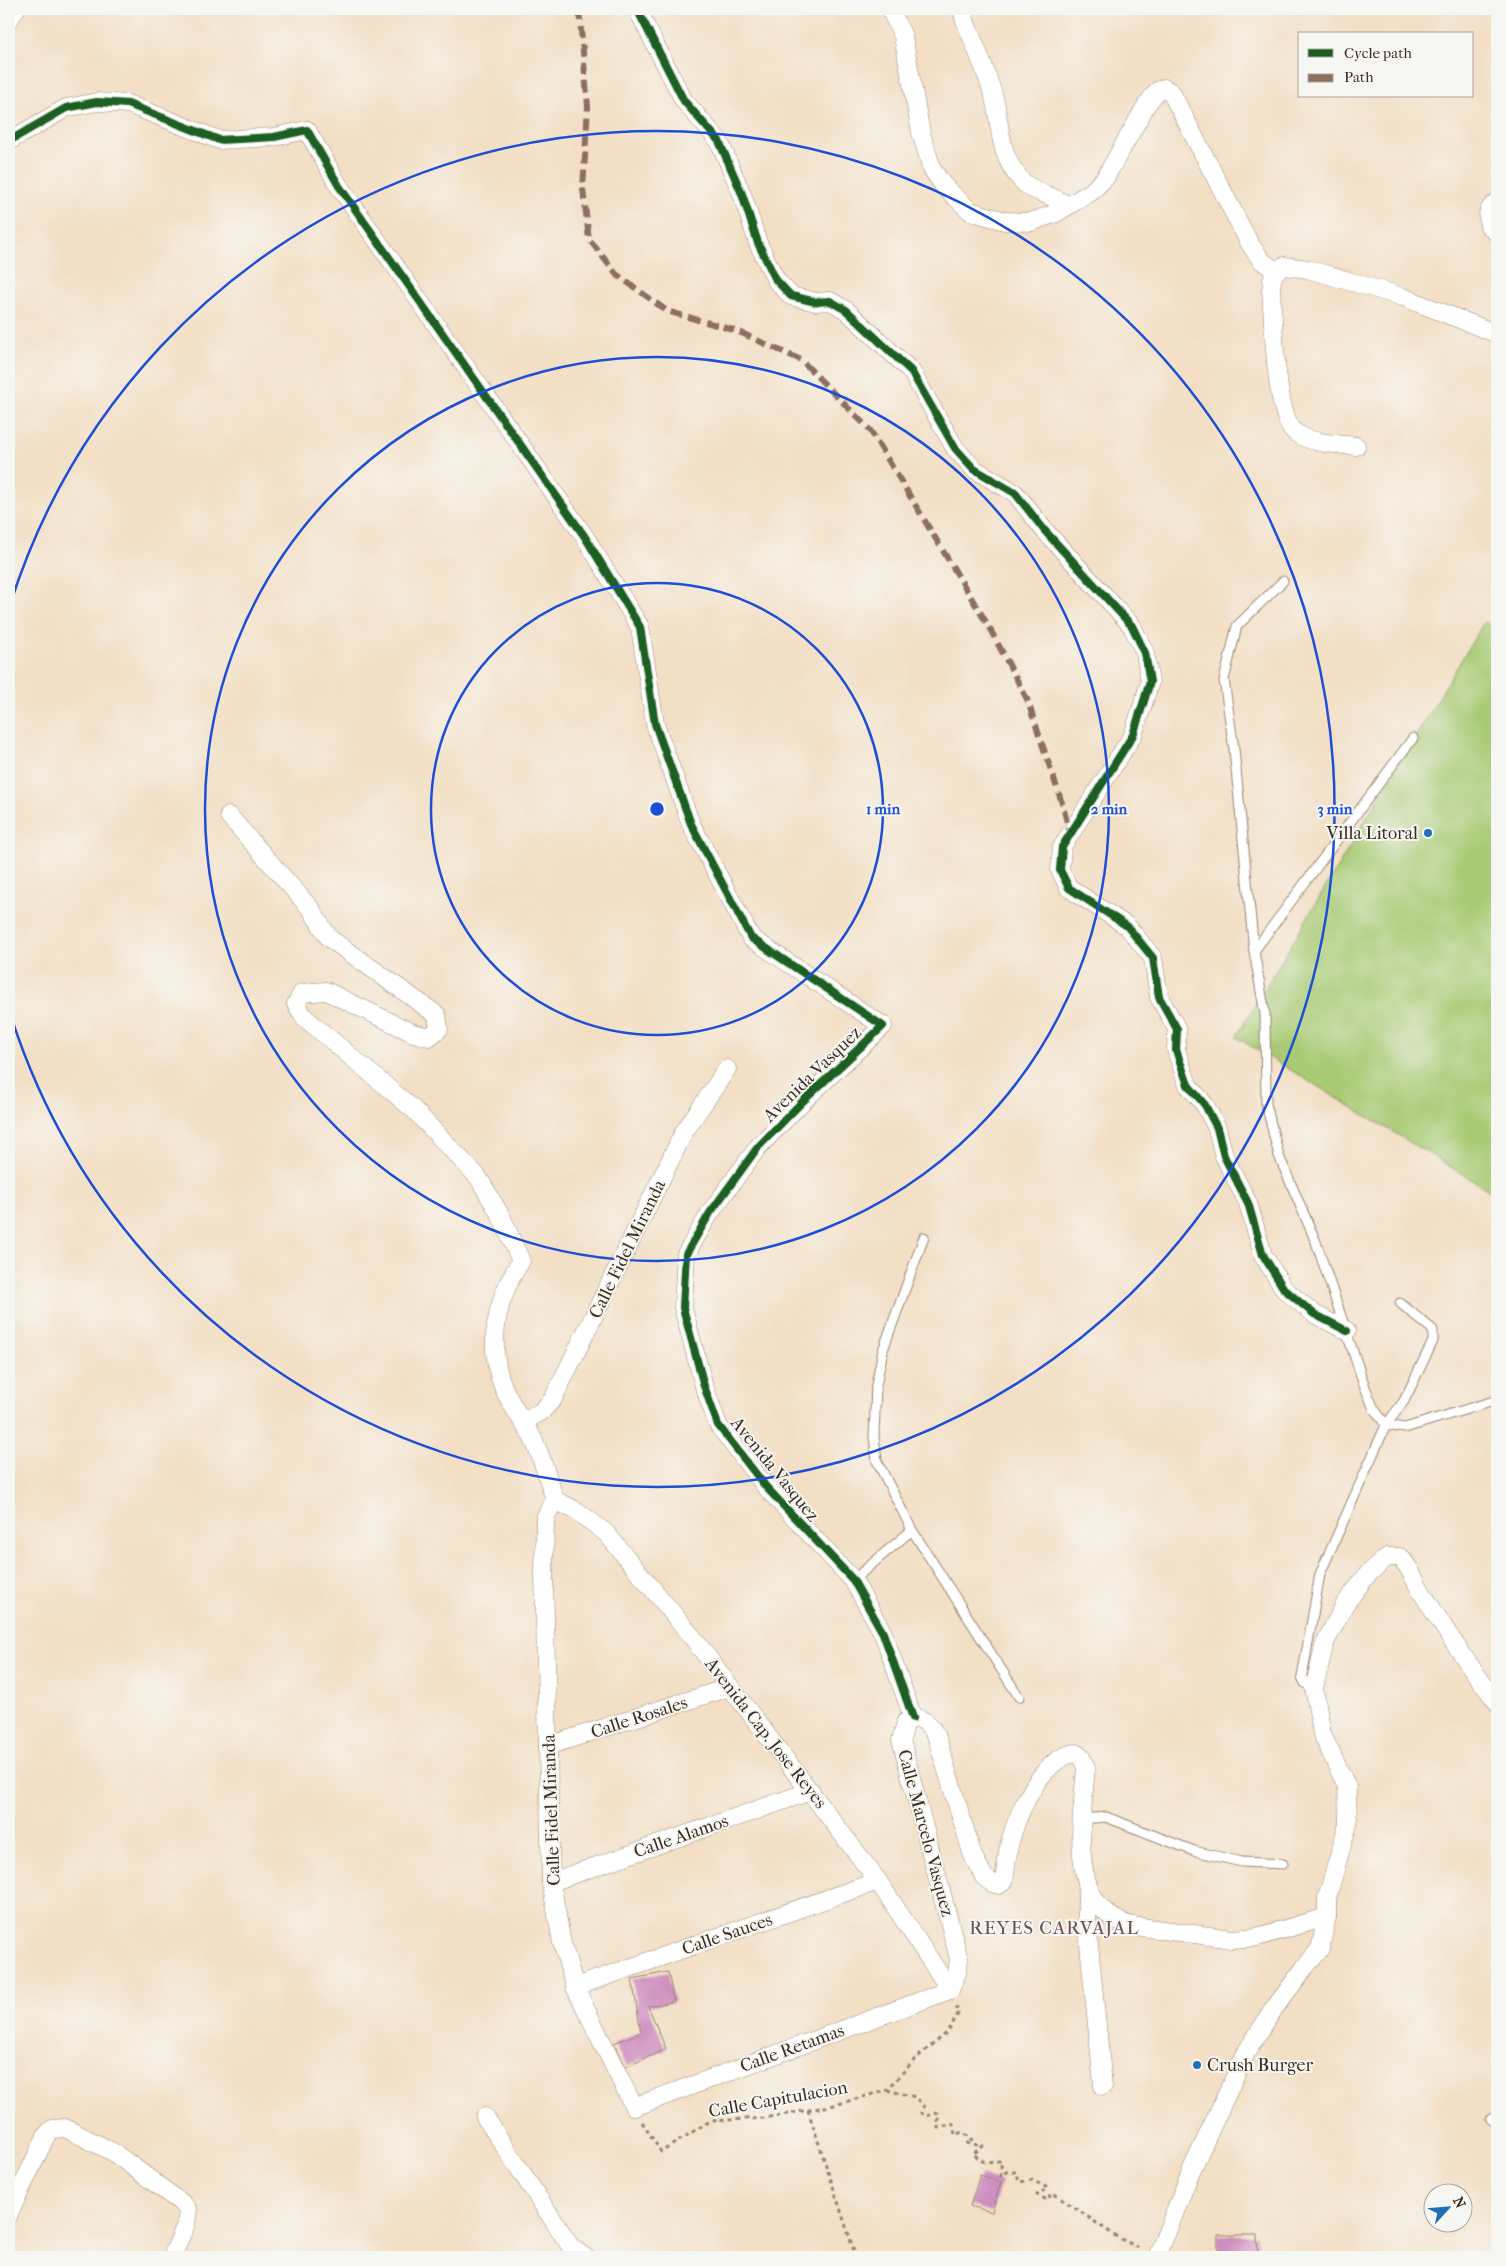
<svg xmlns="http://www.w3.org/2000/svg" width="1506" height="2266" viewBox="0 0 1506 2266" font-family="'IM FELL French Canon',serif">
	<style>
		.green { fill: #a8ca73; stroke: #727a48 }
		.building { fill: #ce8ebf }
		.lines { fill: none; stroke-linecap: round; stroke-linejoin: round }
		.lane-casing { stroke: #978472; stroke-width: 11 }
		.street-casing { stroke: #978472; stroke-width: 19 }
		.path { stroke: #978472; stroke-width: 3; stroke-dasharray: 4 4; stroke-linecap: butt }
		.lane { stroke: #fff; stroke-width: 9 }
		.street { stroke: #fff; stroke-width: 18 }
		.quiet { stroke: #8d6e63; stroke-width: 6; stroke-dasharray: 12 6; stroke-linecap: butt }
		.cycleway-casing { stroke: #f6f6f2; stroke-width: 11 }
		.cycleway { stroke: #1b5e20; stroke-width: 8 }
		.ring { fill: none; stroke: #1d4ed8; stroke-width: 2.5 }
		.poi-dot { fill: #1f6fb2; stroke: #f6f6f2; stroke-width: 2 }
		.labels { text-anchor: middle; stroke-width: 4; stroke-linejoin: round; paint-order: stroke }
		.poi-label { font-size: 18px; fill: #3b2a1e; stroke: #f6f6f2; text-anchor: end }
		.street-label { font-size: 18px; fill: #3b2a1e; stroke: #f6f6f2 }
		.neighbourhood-label { font-size: 19px; letter-spacing: 1px; fill: #6e4d56; stroke: #f6f6f2 }
		.centre { fill: #1d4ed8; stroke: #f6f6f2; stroke-width: 2.5 }
		.ring-label { font-size: 15px; text-anchor: middle; font-weight: bold; fill: #1d4ed8; stroke: #f6f6f2; stroke-width: 4; stroke-linejoin: round; paint-order: stroke }
	</style>
	<rect width="100%" height="100%" fill="#f6f6f2"/>
	<filter id="ink" filterUnits="userSpaceOnUse"><feTurbulence type="fractalNoise" baseFrequency=".02" numOctaves="2"/><feDisplacementMap in="SourceGraphic" scale="10" xChannelSelector="R" yChannelSelector="G"/><feConvolveMatrix kernelMatrix="1 2 1 2 8 2 1 2 1" color-interpolation-filters="sRGB"/></filter>
	<filter id="wash" filterUnits="userSpaceOnUse"><feTurbulence type="fractalNoise" baseFrequency=".0096" numOctaves="4" result="noise"/><feDisplacementMap in="SourceGraphic" scale="20" xChannelSelector="R" yChannelSelector="G"/><feGaussianBlur stdDeviation="1.12" result="paint"/><feColorMatrix in="noise" values="0 0 0 0 0 0 0 0 0 0 0 0 0 0 0 0 0 1.4 0 .05"/><feComposite in="paint" operator="in"/></filter>
	<g filter="url(#wash)">
		<rect width="100%" height="100%" fill="#f3dfc5"/>
		<!-- green -->
		<polygon class="green" points="1484,622 1497,630 1497,1195 1236,1037"/>
		<g id="blocks">
			<!-- building -->
			<g class="building">
				<polygon points="668,1972 674,2002 648,2006 666,2049 626,2067 614,2043 641,2032 632,1979"/>
				<polygon points="980,2175 1001,2182 992,2212 970,2206"/>
				<polygon points="1218,2235 1257,2235 1258,2257 1218,2257"/>
			</g>
		</g>
	</g>
	<g filter="url(#ink)">
		<use href="#blocks" fill-opacity="0" stroke="#978472" stroke-width="1"/>
		<g class="lines">
			<!-- lane casing -->
			<g class="lane-casing">
				<g id="lane">
					<polyline points="1283,581 1237,626 1224,680 1234,749 1254,951 1265,1014 1266,1104 1279,1156 1316,1242 1365,1387 1374,1409 1386,1425 1320,1574 1302,1677 1305,1683 1314,1688"/>
					<polyline points="1254,951 1413,738"/>
					<polyline points="924,1237 883,1350 876,1385 874,1437 877,1461 912,1530 1019,1697"/>
					<polyline points="1400,1303 1433,1330 1433,1341 1404,1401 1386,1425 1405,1428 1497,1400"/>
					<polyline points="853,1580 912,1530"/>
					<polyline points="1082,1819 1106,1817 1194,1851 1242,1862 1283,1864"/>
					<polyline points="1491,2119 1497,2123"/>
				</g>
			</g>
			<!-- street casing -->
			<g class="street-casing">
				<g id="street">
					<polyline points="637,9 684,101 719,141 742,194 758,243 776,280 791,296 816,302 830,301 846,310 911,371 955,448 974,469 1015,493 1045,531 1132,626 1145,653 1150,682 1133,735 1062,847 1060,870 1069,888 1127,926 1153,958 1159,997 1177,1029 1176,1050 1188,1085 1205,1105 1217,1128 1224,1156 1248,1203 1263,1255 1284,1289 1314,1314 1347,1331"/>
					<polyline points="890,9 903,36 921,133 932,169 943,185 970,211 1005,221 1031,222 1056,213 1091,192 1105,178 1147,104 1157,91 1164,88 1171,92 1250,244 1262,261 1276,271"/>
					<path d="M 963,9 L 964,18 C 974,43 985,68 993,94 C 1002,125 997,153 1021,180 C 1034,194 1054,194 1067,206"/>
					<polyline points="9,20 16,9"/>
					<polyline points="9,141 66,108 97,102 128,104 219,140 274,137 307,130 339,186 585,537 640,627 655,724 691,824 751,938 883,1026 803,1101 758,1147 710,1213 686,1254 683,1308 704,1386 718,1425 766,1487 853,1580 883,1633 913,1718"/>
					<path d="M 1497,202 C 1487,209 1487,214 1489,226 L 1497,233"/>
					<path d="M 1356,446 C 1337,444 1312,444 1296,433 C 1274,416 1274,320 1271,291 L 1272,280 L 1276,271 L 1284,266 L 1308,269 L 1403,297 L 1497,334"/>
					<path d="M 229,816 L 311,909 L 329,938 L 437,1015 L 439,1029 L 429,1037 L 413,1033 L 326,991 L 302,993 L 296,1004 L 305,1018 L 413,1109 L 478,1177 L 501,1216 L 521,1261 C 496,1298 486,1347 504,1389 C 511,1405 522,1420 531,1435 C 542,1455 548,1479 555,1500"/>
					<polyline points="523,1422 541,1412 553,1399 684,1132 727,1069"/>
					<polyline points="555,1500 545,1518 544,1575 551,1882 562,1943 575,1987 634,2107 950,1990"/>
					<polyline points="555,1500 577,1511 606,1533 690,1634 878,1881 950,1990"/>
					<polyline points="548,1746 730,1687"/>
					<polyline points="551,1882 811,1791"/>
					<polyline points="1087,1888 1087,1924 1103,2086"/>
					<polyline points="575,1987 878,1881"/>
					<path d="M 950,1990 L 957,1973 L 959,1959 L 901,1740 L 906,1722 C 921,1713 928,1723 936,1735 L 973,1856 L 984,1877 L 992,1883 L 999,1885 L 1004,1881 C 1006,1868 1007,1854 1010,1842 C 1018,1812 1042,1757 1076,1753 L 1081,1757 L 1086,1767 C 1082,1819 1065,1911 1133,1926 L 1232,1939 L 1257,1937 L 1327,1917"/>
					<polyline points="485,2117 571,2247 585,2257"/>
					<polyline points="9,2214 47,2134 52,2129 65,2128 113,2152 183,2204 188,2210 186,2224 172,2257"/>
					<path d="M 1157,2257 L 1191,2171 L 1247,2051 L 1273,2010 L 1305,1967 L 1320,1949 L 1327,1917 L 1327,1898 L 1348,1824 L 1347,1787 L 1322,1734 L 1314,1688 L 1325,1643 L 1345,1604 L 1368,1574 L 1387,1557 L 1400,1557 C 1412,1569 1415,1583 1424,1596 C 1447,1633 1470,1668 1497,1702"/>
				</g>
			</g>
			<!-- path -->
			<g class="path">
				<polyline points="887,2090 915,2097 924,2107 921,2113 926,2116 938,2113 938,2128 953,2124 955,2135 962,2132 972,2139 966,2143 983,2146 973,2154 984,2162 1001,2161 1001,2176 1006,2172 1016,2172 1020,2182 1032,2180 1048,2188 1037,2195 1047,2200 1053,2193 1117,2237 1141,2249"/>
				<polyline points="808,2110 856,2257"/>
				<polyline points="642,2122 661,2152 710,2121 764,2118 831,2106 887,2090 915,2059 948,2032 959,2012 956,2007"/>
			</g>
			<!-- lane -->
			<use href="#lane" class="lane"/>
			<!-- street -->
			<use href="#street" class="street"/>
			<!-- quiet -->
			<polyline class="quiet" points="579,9 588,106 583,189 589,239 616,274 667,311 737,331 801,360 870,430 989,627 1027,699 1063,806 1070,835"/>
			<!-- cycleway casing -->
			<g class="cycleway-casing">
				<g id="cycleway">
					<polyline points="637,9 684,101 719,141 742,194 758,243 776,280 791,296 816,302 830,301 846,310 911,371 955,448 974,469 1015,493 1045,531 1132,626 1145,653 1150,682 1133,735 1062,847 1060,870 1069,888 1127,926 1153,958 1159,997 1177,1029 1176,1050 1188,1085 1205,1105 1217,1128 1224,1156 1248,1203 1263,1255 1284,1289 1314,1314 1347,1331"/>
					<polyline points="9,141 66,108 97,102 128,104 219,140 274,137 307,130 339,186 585,537 640,627 655,724 691,824 751,938 883,1026 803,1101 758,1147 710,1213 686,1254 683,1308 704,1386 718,1425 766,1487 853,1580 883,1633 913,1718"/>
				</g>
			</g>
			<!-- cycleway -->
			<use href="#cycleway" class="cycleway"/>
		</g>
	</g>
	<!-- distance rings -->
	<g class="ring">
		<circle cx="657" cy="809" r="226"/>
		<circle cx="657" cy="809" r="452"/>
		<path d="M10 605A678 678 0 1 1 10 1013"/>
	</g>
	<!-- markers -->
	<g class="poi-dot">
		<circle cx="1428" cy="833" r="5"/>
		<circle cx="1197" cy="2065" r="5"/>
	</g>
	<g class="labels">
		<!-- poi labels -->
		<g class="poi-label">
			<text x="1418" y="839">Villa Litoral</text>
			<text x="1207" y="2071" text-anchor="start">Crush Burger</text>
		</g>
		<!-- street labels -->
		<g class="street-label">
			<text transform="translate(812 1074) rotate(-44)" y="6">Avenida Vasquez</text>
			<text transform="translate(627 1249) rotate(-64)" y="6">Calle Fidel Miranda</text>
			<text transform="translate(775 1469) rotate(51)" y="6">Avenida Vasquez</text>
			<text transform="translate(639 1717) rotate(-18)" y="6">Calle Rosales</text>
			<text transform="translate(766 1733) rotate(52)" y="6">Avenida Cap. Jose Reyes</text>
			<text transform="translate(551 1810) rotate(-92)" y="6">Calle Fidel Miranda</text>
			<text transform="translate(926 1833) rotate(75)" y="6">Calle Marcelo Vasquez</text>
			<text transform="translate(681 1836) rotate(-19)" y="6">Calle Alamos</text>
			<text transform="translate(727 1934) rotate(-19)" y="6">Calle Sauces</text>
			<text transform="translate(792 2048) rotate(-20)" y="6">Calle Retamas</text>
			<text transform="translate(778 2099) rotate(-10)" y="6">Calle Capitulacion</text>
		</g>
		<!-- neighbourhood labels -->
		<g class="neighbourhood-label">
			<text x="1054" y="1934">REYES CARVAJAL</text>
		</g>
	</g>
	<circle cx="657" cy="809" r="8" class="centre"/>
	<g class="ring-label">
		<text x="883" y="814">1 min</text>
		<text x="1109" y="814">2 min</text>
		<text x="1335" y="814">3 min</text>
	</g>
	<!-- margin -->
	<rect width="1506" height="2266" fill="none" stroke="#f6f6f2" stroke-width="30"/>
	<!-- legend -->
	<rect x="1298" y="32" width="175" height="65" fill="#f6f6f2" stroke="#aba49d"/>
	<rect x="1308" y="49" width="25" height="8" fill="#1b5e20" stroke="#aba49d"/>
	<text x="1344" y="58" font-size="15" fill="#3b2a1e">Cycle path</text>
	<rect x="1308" y="74" width="25" height="8" fill="#8d6e63" stroke="#aba49d"/>
	<text x="1344" y="82" font-size="15" fill="#3b2a1e">Path</text>
	<!-- north arrow -->
	<g transform="translate(1448 2208) rotate(64)"><circle r="24" fill="#f6f6f2" stroke="#aba49d"/>
	<path d="M0-4L9 19L0 12L-9 19Z" fill="#1f6fb2"/>
	<text y="-8" font-size="14" font-weight="bold" text-anchor="middle" fill="#3b2a1e">N</text>
	</g>
</svg>
